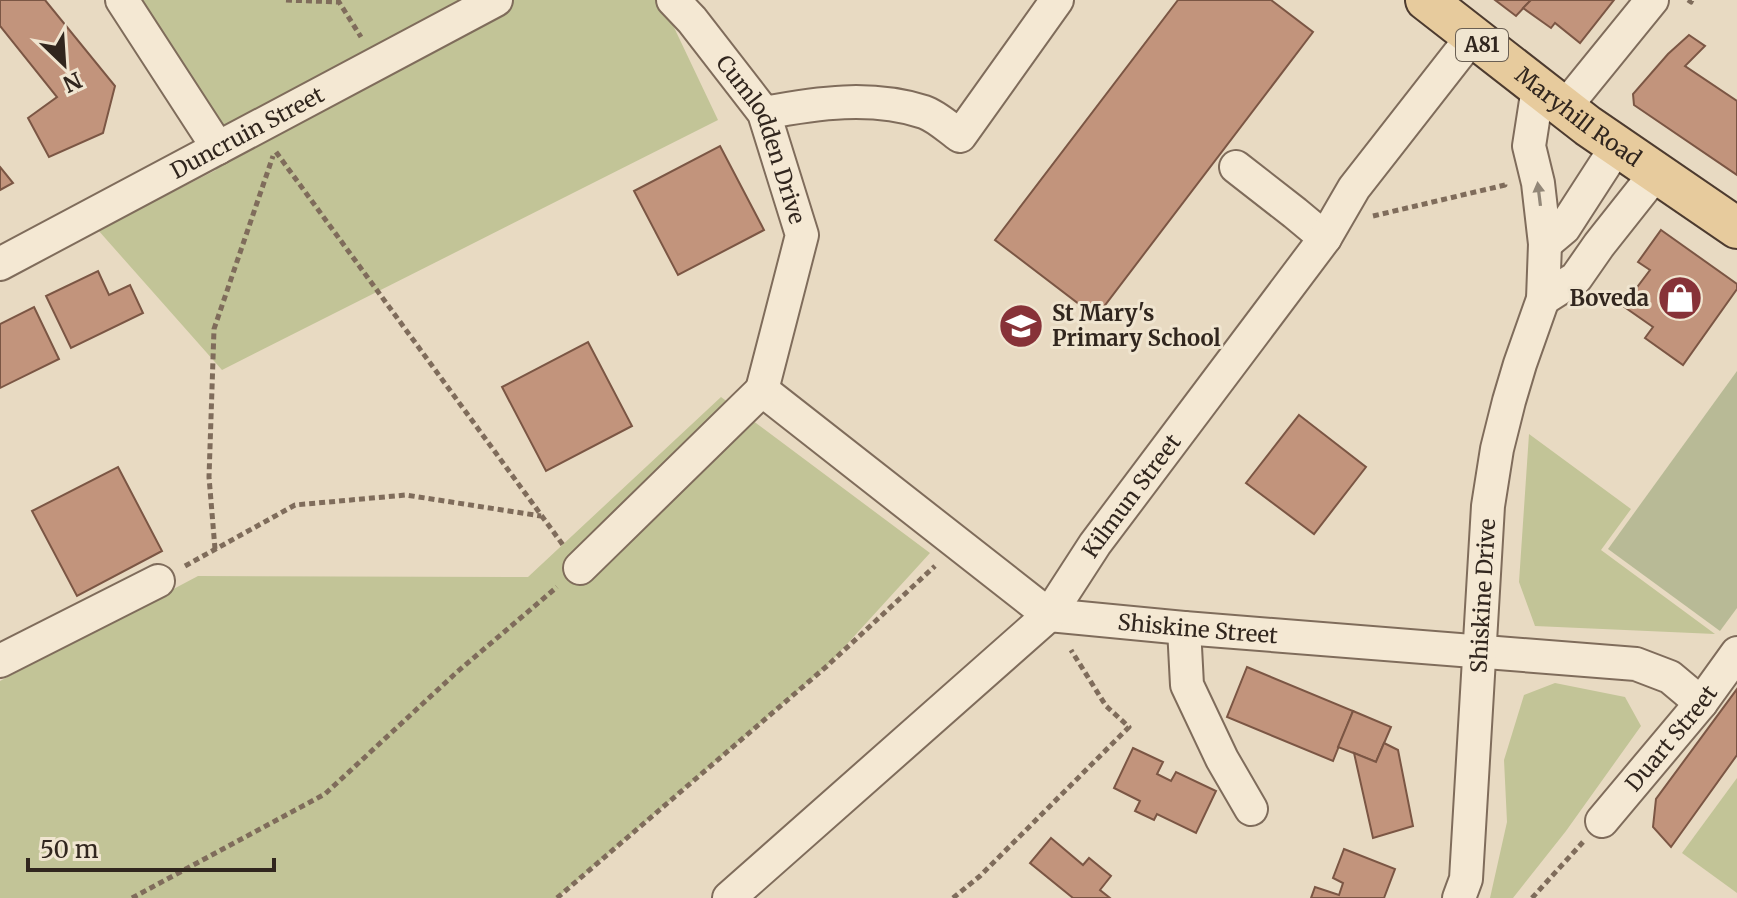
<svg xmlns="http://www.w3.org/2000/svg" width="1737" height="898" viewBox="0 0 1737 898" font-family="Merriweather,serif">
	<style>
		.green { fill: #c2c497 }
		.cemetery { fill: #b8ba96 }
		.building { fill: #c2947c; stroke: #7b5644; stroke-width: 2 }
		.lines { fill: none; stroke-linecap: round; stroke-linejoin: round }
		.minor-casing { stroke: #7f6c5b; stroke-width: 36 }
		.major-casing { stroke: #4d3b2f; stroke-width: 44 }
		.path { stroke: #7f6c5b; stroke-width: 5; stroke-dasharray: 6 4; stroke-linecap: butt }
		.minor { stroke: #f4e8d3; stroke-width: 32 }
		.major { stroke: #e7cb9d; stroke-width: 40 }
		.oneway { fill: #928778 }
		.labels { text-anchor: middle; stroke-width: 6; stroke-linejoin: round; paint-order: stroke }
		.shield { fill: #f0e5d0; stroke: #6a5f53; stroke-width: 2 }
		.shield-label { font-size: 20px; font-weight: bold; fill: #31261e }
		.street-label { font-size: 22px; fill: #31261e; stroke: #f0e5d0 }
		.poi-label { font-size: 22px; font-weight: bold; fill: #31261e; stroke: #f0e5d0; text-anchor: end }
	</style>
	<rect width="100%" height="100%" fill="#e8dac2"/>
	<!-- green -->
	<g class="green">
		<polygon points="144,0 661,0 718,120 222,370 98,230 216,170 123,17"/>
		<polygon points="721,397 930,553 827,666 557,898 0,898 0,681 198,576 528,577"/>
		<polygon points="1529,434 1631,509 1601,550 1715,634 1535,626 1519,582"/>
		<polygon points="1555,683 1625,697 1641,726 1566,831 1513,898 1490,898 1507,822 1504,760 1524,695"/>
		<polygon points="1737,778 1737,893 1682,853"/>
	</g>
	<!-- cemetery -->
	<polygon class="cemetery" points="1737,371 1737,608 1720,631 1608,549"/>
	<!-- building -->
	<g class="building">
		<polygon points="0,0 45,0 115,86 103,133 49,157 28,118 57,97 0,26"/>
		<polygon points="1178,0 1271,0 1313,32 1096,317 995,240"/>
		<polygon points="1495,0 1531,0 1516,16"/>
		<polygon points="1531,0 1614,0 1580,43 1555,23 1551,28 1523,8"/>
		<polygon points="1689,35 1705,46 1685,66 1737,101 1737,175 1634,105 1633,94 1668,54"/>
		<polygon points="720,146 764,230 678,275 634,191"/>
		<polygon points="0,167 13,183 0,190"/>
		<polygon points="1661,230 1737,284 1737,289 1683,365 1645,338 1653,327 1623,306 1650,270 1638,262"/>
		<polygon points="98,271 109,295 130,285 143,313 71,348 46,296"/>
		<polygon points="34,307 59,359 0,388 0,324"/>
		<polygon points="588,342 632,426 546,471 502,387"/>
		<polygon points="1299,415 1366,467 1314,534 1246,483"/>
		<polygon points="118,467 162,551 77,596 32,511"/>
		<polygon points="1247,667 1353,711 1333,761 1227,717"/>
		<polygon points="1737,689 1737,755 1671,847 1653,827 1656,799"/>
		<polygon points="1353,711 1391,727 1376,762 1338,747"/>
		<polygon points="1384,743 1398,750 1413,826 1373,838 1354,753 1376,762"/>
		<polygon points="1133,748 1163,762 1157,774 1171,781 1176,772 1216,791 1196,833 1157,814 1154,820 1135,811 1140,801 1114,788"/>
		<polygon points="1051,838 1083,865 1089,858 1111,876 1100,890 1110,898 1073,898 1030,863"/>
		<polygon points="1344,849 1395,869 1384,898 1311,898 1315,887 1339,895 1343,883 1333,878"/>
	</g>
	<g class="lines">
		<!-- minor casing -->
		<g class="minor-casing">
			<g id="minor">
				<polyline points="122,0 218,148"/>
				<path id="s1" d="M 673,0 L 692,20 L 764,113 L 802,235 L 762,390"/>
				<polyline points="1565,107 1652,0"/>
				<path d="M 764,113 C 817,103 871,95 924,112 C 936,116 949,128 960,136 L 1057,0"/>
				<polyline points="1236,167 1295,213 1325,238"/>
				<polyline points="1545,244 1564,228 1617,146"/>
				<path id="s2" d="M 0,264 L 496,0"/>
				<polyline points="1543,299 1576,278 1599,245 1656,173"/>
				<path id="s3" d="M 762,390 L 1049,615 L 1184,628 L 1636,664 L 1670,677 L 1701,703"/>
				<polyline points="580,568 762,390"/>
				<polyline points="1184,628 1187,685 1222,759 1251,809"/>
				<polyline points="0,661 158,581"/>
				<path id="s4" d="M 1602,821 L 1701,703 L 1737,653"/>
				<path id="s5" d="M 729,898 L 1049,615 L 1095,544 L 1325,238 L 1354,188 L 1472,37"/>
				<path id="s6" d="M 1459,898 L 1466,879 L 1488,506 L 1497,449 L 1509,401 L 1520,364 L 1543,299 L 1545,244 L 1538,183 L 1529,146 L 1538,88"/>
			</g>
		</g>
		<!-- major casing -->
		<g class="major-casing">
			<g id="major">
				<path id="s7" d="M 1426,0 L 1588,126 L 1737,228"/>
			</g>
		</g>
		<!-- path -->
		<g class="path">
			<polyline points="286,0 339,2 361,37"/>
			<polyline points="1688,0 1691,2 1692,0"/>
			<polyline points="276,152 563,545"/>
			<polyline points="1373,216 1505,185 1505,182"/>
			<polyline points="215,549 209,477 214,329 273,156"/>
			<polyline points="185,566 295,505 406,495 541,516"/>
			<polyline points="132,898 325,794 457,672 557,587"/>
			<polyline points="557,898 827,666 935,566"/>
			<polyline points="953,898 980,876 1129,727 1106,706 1071,650"/>
			<polyline points="1532,898 1583,842"/>
		</g>
		<!-- minor -->
		<use href="#minor" class="minor"/>
		<!-- major -->
		<use href="#major" class="major"/>
	</g>
	<!-- one-way arrows -->
	<defs><path id="oneway-solid" d="M-6-.8H1V-3.2L6.5 0L1 3.2V.8H-6Z" transform="scale(2)"/></defs>
	<use class="oneway" href="#oneway-solid" transform="translate(1539 194) rotate(-97)"/>
	<!-- icons -->
	<defs>
		<g id="shop-disc" transform="scale(2.3)"><circle r="9.5" fill="#873238" stroke="#f0e5d0"/><path d="M-5-2.5h2.3a2.7 3.5 0 0 1 5.4 0H5L5.5 6h-11ZM-1.5-2.5h3a1.5 2.3 0 0 0-3 0Z" fill="#fff"/></g>
		<g id="school-disc" transform="scale(2.3)"><circle r="9.5" fill="#873238" stroke="#f0e5d0"/><path d="M0-5L7-2L0 1L-7-2ZM-4 1L0 2.5L4 1V4Q0 6-4 4Z" fill="#fff"/></g>
	</defs>
	<g fill-rule="evenodd">
		<use href="#shop-disc" x="1680" y="298"/>
		<use href="#school-disc" x="1021" y="326"/>
	</g>
	<g class="labels">
		<!-- shield labels -->
		<rect class="shield" x="1456" y="29" width="52" height="32" rx="6"/>
		<g class="shield-label">
			<text x="1482" y="52">A81</text>
		</g>
		<!-- street labels -->
		<g class="street-label">
			<text dy="8" stroke="none"><textPath href="#s7" startOffset="192">Maryhill Road</textPath></text>
			<text dy="8" stroke="none"><textPath href="#s2" startOffset="280">Duncruin Street</textPath></text>
			<text dy="8" stroke="none"><textPath href="#s1" startOffset="168">Cumlodden Drive</textPath></text>
			<text dy="8" stroke="none"><textPath href="#s5" startOffset="572">Kilmun Street</textPath></text>
			<text dy="8" stroke="none"><textPath href="#s6" startOffset="304">Shiskine Drive</textPath></text>
			<text dy="8" stroke="none"><textPath href="#s3" startOffset="514">Shiskine Street</textPath></text>
			<text dy="8" stroke="none"><textPath href="#s4" startOffset="108">Duart Street</textPath></text>
		</g>
		<!-- poi labels -->
		<g class="poi-label">
			<text x="1649" y="306">Boveda</text>
			<text x="1052" y="321" text-anchor="start">St Mary's<tspan x="1052" dy="25">Primary School</tspan></text>
		</g>
	</g>
	<!-- north arrow -->
	<g transform="translate(64 64) rotate(155)" stroke="#f0e5d0" stroke-width="6" paint-order="stroke">
	<path d="M0-6L14 30L0 20L-14 30Z" fill="#31261e"/>
	<text y="-12" font-size="22" font-weight="bold" text-anchor="middle" fill="#31261e">N</text>
	</g>
	<!-- scale -->
	<path d="M28 858v12h246v-12" fill="none" stroke="#31261e" stroke-width="4"/>
	<text x="40" y="858" font-size="24" fill="#31261e" stroke="#f0e5d0" stroke-width="6" paint-order="stroke">50 m</text>
</svg>
